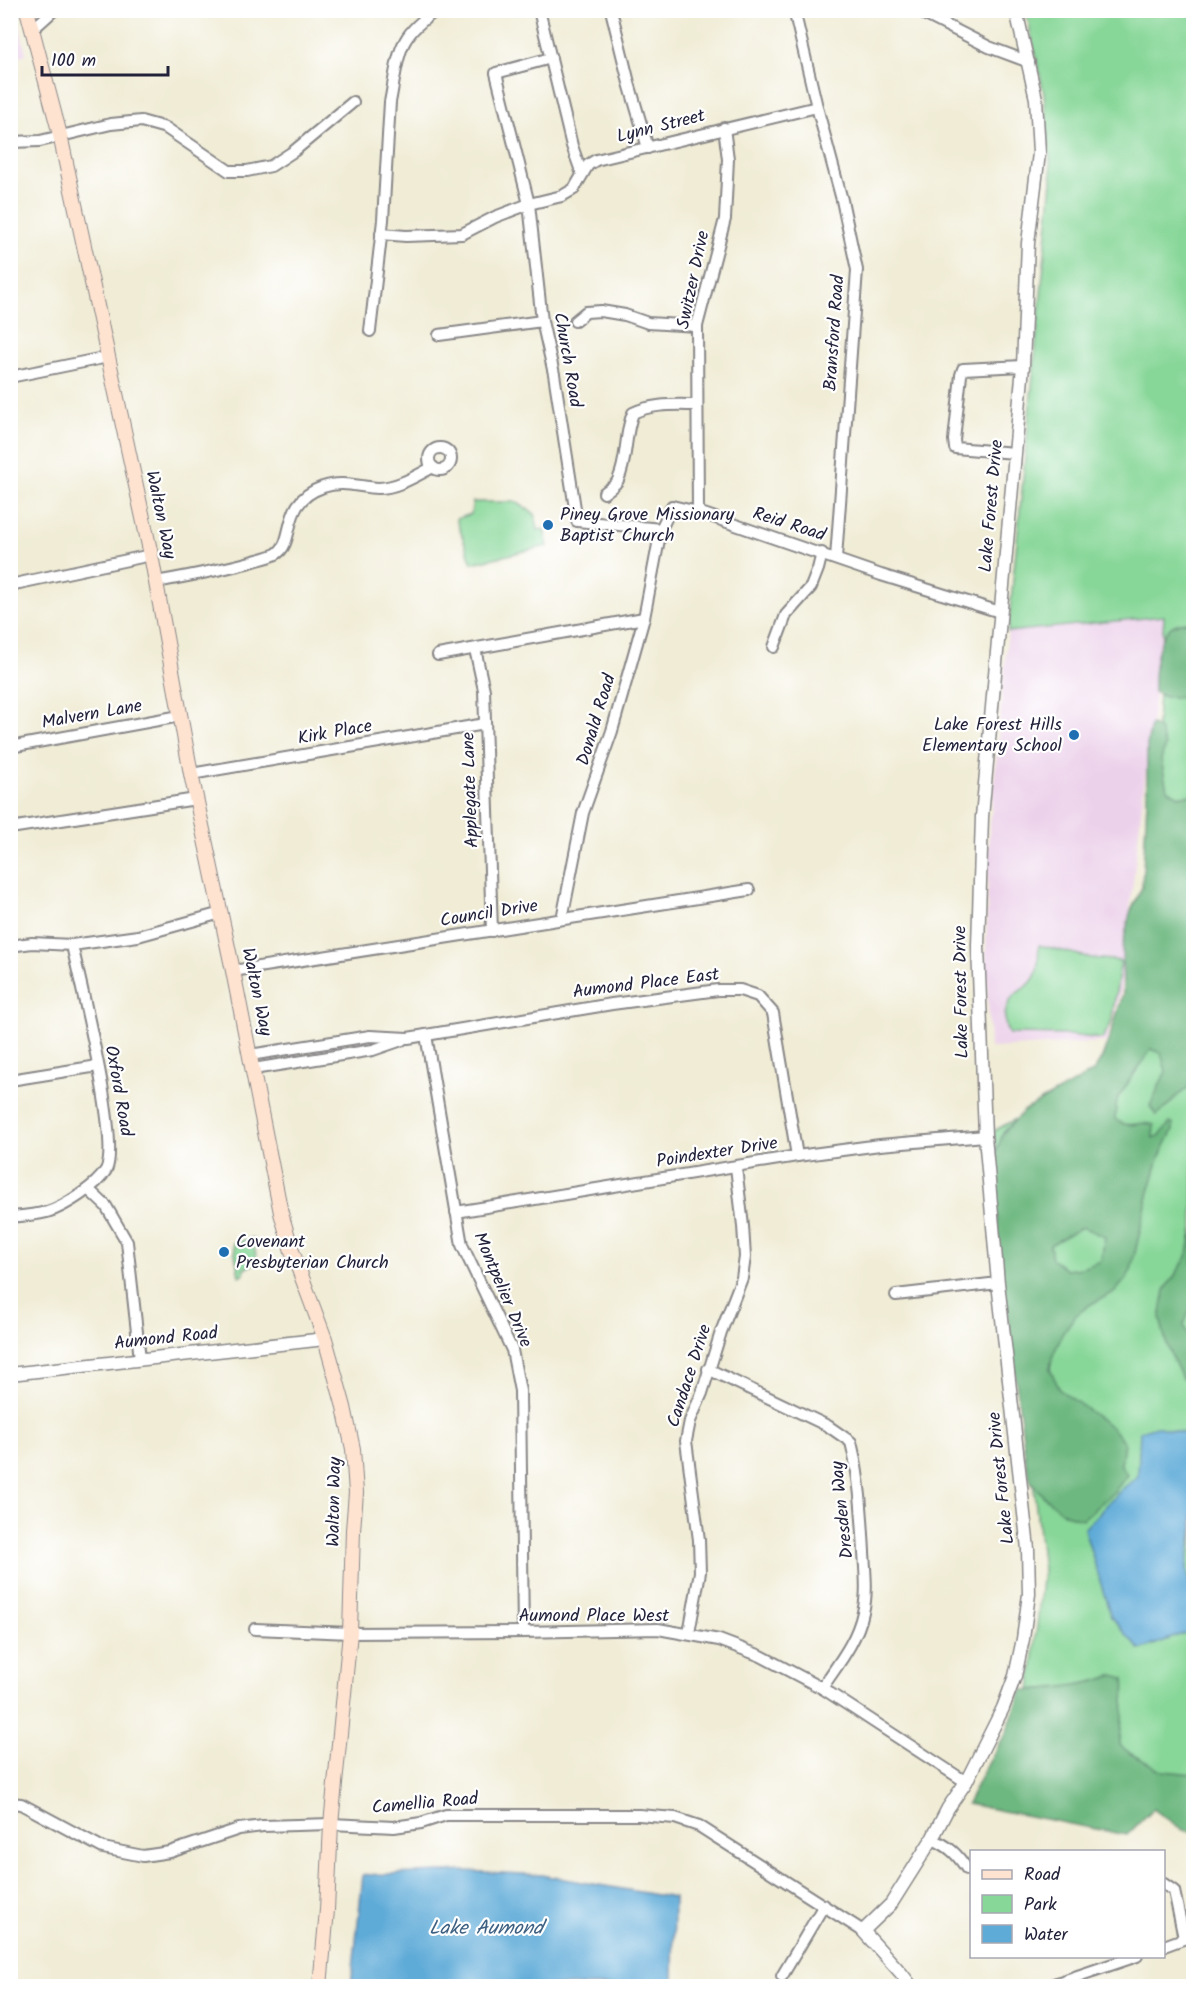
<svg xmlns="http://www.w3.org/2000/svg" width="1204" height="1997" font-family="Kalam,sans-serif">
  <style>
    .built { fill: #ecd1ea }
    .green { fill: #87d798; stroke: #547c6a; stroke-width: 1.5 }
    .forest { fill: #6db880; stroke: #486d5e; stroke-width: 1.5; fill-rule: evenodd }
    .water { fill: #5fabd8; stroke: #40668a; stroke-width: 1.5 }
    .lines { fill: none; stroke-linecap: round; stroke-linejoin: round }
    .minor-casing { stroke: #898788; stroke-width: 14 }
    .tertiary-casing { stroke: #898788; stroke-width: 15 }
    .secondary-casing { stroke: #898788; stroke-width: 16 }
    .minor { stroke: #fff; stroke-width: 10 }
    .tertiary { stroke: #fff; stroke-width: 12 }
    .secondary { stroke: #fee3d1; stroke-width: 14 }
    .poi-dot { fill: #1f6fb2; stroke: #fff; stroke-width: 2 }
    .labels { text-anchor: middle; dominant-baseline: central; stroke-width: 4.5; stroke-linejoin: round; paint-order: stroke }
    .street-label { font-size: 18px; fill: #22223b; stroke: #fff }
    .poi-label { font-size: 18px; fill: #22223b; stroke: #fff; text-anchor: start }
    .water-label { font-size: 20px; font-style: italic; fill: #3d6082; stroke: #fff }
  </style>
  <rect width="100%" height="100%" fill="#fff"/>
  <filter id="ink" filterUnits="userSpaceOnUse"><feTurbulence type="fractalNoise" baseFrequency=".0167" numOctaves="2"/><feDisplacementMap in="SourceGraphic" scale="12" xChannelSelector="R" yChannelSelector="G"/><feConvolveMatrix kernelMatrix="1 2 1 2 8 2 1 2 1" color-interpolation-filters="sRGB"/></filter>
  <filter id="wash" filterUnits="userSpaceOnUse"><feTurbulence type="fractalNoise" baseFrequency=".008" numOctaves="4" result="noise"/><feDisplacementMap in="SourceGraphic" scale="24" xChannelSelector="R" yChannelSelector="G"/><feGaussianBlur stdDeviation="1.35" result="paint"/><feColorMatrix in="noise" values="0 0 0 0 0 0 0 0 0 0 0 0 0 0 0 0 0 1.4 0 .05"/><feComposite in="paint" operator="in"/></filter>
  <g filter="url(#wash)">
    <rect width="100%" height="100%" fill="#f0ecd5"/>
    <g class="built">
      <path d="M10,11H16L26,54L11,59Z"/>
      <path d="M1164,615L1120,994L1106,1042L990,1048L986,957L989,839L1008,632Z"/>
    </g>
    <g class="green">
      <path d="M1026,11H1193V1810L1024,1746L1043,1570L994,1131L1136,1053L1164,616L1008,632L1052,181L1044,94Z"/>
      <path d="M473,502H516L535,514L538,530L544,529L548,546L472,563L456,519L471,514Z"/>
      <path d="M1039,945L1091,958L1121,961L1111,1024L1102,1039L1069,1035L1009,1034C1002,1022 1004,1004 1016,994C1024,987 1032,985 1036,974C1039,966 1038,954 1039,945Z"/>
      <path d="M253,1238L257,1262L244,1269V1274L239,1276L233,1243Z"/>
    </g>
    <g class="forest">
      <path d="M1193,622V698L1165,697L1154,692C1153,675 1156,640 1170,628C1177,622 1185,622 1193,622Z"/>
      <path d="M1151,724L1160,730L1165,746L1161,760L1167,789L1179,796L1193,795V1081C1189,1090 1182,1091 1175,1098C1168,1105 1165,1110 1156,1115L1150,1106L1166,1071L1161,1053L1151,1049L1117,1099L1115,1119C1130,1131 1140,1119 1154,1125L1153,1138L1159,1136L1170,1123L1173,1124V1130L1159,1158L1149,1192L1131,1270L1126,1279L1115,1292L1091,1304L1075,1316L1062,1334L1052,1358L1050,1369L1060,1390L1110,1426L1124,1442L1121,1465L1127,1475L1115,1491L1083,1519L1065,1514L1045,1498L1031,1482L1026,1462L999,1246L994,1159L1003,1133L1025,1110L1093,1072L1102,1058L1112,1030L1123,994L1122,948L1130,913L1142,887L1147,801V745ZM1082,1227L1105,1237L1101,1261L1082,1268L1066,1270L1052,1259L1050,1245Z"/>
      <path d="M1193,1229V1301L1184,1325L1193,1351L1189,1376L1182,1378L1167,1346L1160,1318L1165,1290L1187,1257Z"/>
      <path d="M1114,1675L1124,1678C1127,1700 1120,1722 1120,1745L1131,1754L1163,1771L1193,1774V1832L1183,1830L1153,1809L1127,1835L967,1804L982,1774L1006,1733L1022,1690C1053,1689 1086,1686 1114,1675Z"/>
    </g>
    <g class="water">
      <path d="M1156,1426L1193,1436V1527L1187,1566L1191,1601L1193,1604V1630L1140,1650L1111,1617L1084,1529L1121,1490L1138,1476L1140,1431Z"/>
      <path d="M467,1871L542,1875L674,1898L673,1986H351L363,1875Z"/>
    </g>
  </g>
  <g filter="url(#ink)">
    <g class="lines">
      <g class="minor-casing">
        <g id="minor">
          <path d="M539,10L572,146L582,174"/>
          <path d="M611,10L629,83L648,148"/>
          <path d="M794,10L817,107L842,200L857,270L836,558"/>
          <path d="M916,10L989,47L1029,62"/>
          <path d="M33,29L54,10"/>
          <path d="M551,58L496,73L529,204L542,321L554,374L577,521L661,529L672,506L698,512L881,575L1000,612"/>
          <path d="M10,142L40,141L111,124L141,121L166,128L229,171H247L271,166L294,151L353,102"/>
          <path d="M381,234L406,236L462,234L495,217L529,204L562,196L574,189L588,165L596,160L817,107"/>
          <path d="M575,321L586,312L601,311L625,315L648,323L697,326"/>
          <path d="M370,331L383,220L390,102C394,84 396,56 405,41C412,28 425,18 437,10"/>
          <path d="M439,335L542,321"/>
          <path d="M10,377L108,357"/>
          <circle cx="440" cy="459" r="11"/>
          <path d="M1015,453L955,448L954,440L961,375L963,369L1023,366"/>
          <path d="M604,493C609,489 616,485 618,480C628,459 624,435 633,413C653,403 675,405 697,405"/>
          <path d="M698,512L697,326L725,219L728,159L724,128"/>
          <path d="M156,582C189,576 222,570 254,561C261,559 270,557 276,554C297,542 279,502 323,487C342,480 359,487 378,488C397,488 416,476 433,467"/>
          <path d="M10,585L151,555"/>
          <path d="M774,647L786,615L811,587L818,569L822,553"/>
          <path d="M475,649L484,690L492,931"/>
          <path d="M438,655L644,618"/>
          <path d="M10,747L180,716"/>
          <path d="M191,774L485,724"/>
          <path d="M10,828L196,799"/>
          <path d="M562,919L583,813L612,731L644,618L661,529"/>
          <path d="M10,946L32,943L72,945L138,936L221,913"/>
          <path d="M233,971L749,890"/>
          <path d="M426,1035L462,1245L512,1350L520,1391L523,1632"/>
          <path d="M250,1055L370,1036L408,1038L612,1004L718,990H740L758,996L773,1013L797,1156"/>
          <path d="M253,1069L373,1050L402,1040"/>
          <path d="M10,1080L98,1066"/>
          <path d="M88,1189L106,1206L127,1242L140,1359"/>
          <path d="M456,1212L797,1156L880,1145L985,1136"/>
          <path d="M10,1217C22,1216 35,1215 47,1212C64,1207 97,1186 106,1170C121,1143 80,983 72,945"/>
          <path d="M896,1295L998,1283"/>
          <path d="M708,1369L828,1426L851,1442C860,1478 862,1515 864,1552C865,1571 868,1593 863,1612C857,1641 838,1664 822,1688"/>
          <path d="M255,1629L350,1633L523,1632L658,1629L719,1640L761,1656L822,1688L966,1782"/>
          <path d="M689,1633L700,1572L699,1540L686,1441L690,1421L702,1393L721,1332L742,1278L745,1257L743,1226L736,1167"/>
          <path d="M10,1803L21,1804L103,1848L143,1856L170,1852L239,1829L263,1826L331,1824L394,1827L421,1823L446,1815H639L675,1818L699,1826L863,1931"/>
          <path d="M932,1839C949,1846 957,1854 967,1869"/>
          <path d="M1164,1884L1174,1891L1184,1938"/>
          <path d="M1164,1946L1194,1935"/>
          <path d="M782,1976L824,1905"/>
          <path d="M1048,1986L1137,1956"/>
        </g>
      </g>
      <g class="tertiary-casing">
        <g id="tertiary">
          <path d="M10,1374L325,1339"/>
          <path d="M911,1986L901,1973L863,1931L891,1904L932,1839L948,1808L966,1782L1003,1708L1015,1676L1023,1639L1029,1594L1028,1549L998,1283L985,1136L978,946L982,817L1023,366L1028,243L1039,153L1036,99L1016,10"/>
        </g>
      </g>
      <g class="secondary-casing">
        <path id="secondary" d="M27,10L60,135L151,555L191,774L233,971L281,1213L292,1251L325,1339L344,1407L353,1449L356,1493L353,1530L350,1633L331,1824L327,1910L320,1986"/>
      </g>
      <use href="#minor" class="minor"/>
      <use href="#tertiary" class="tertiary"/>
      <use href="#secondary" class="secondary"/>
    </g>
  </g>
  <g class="poi-dot">
    <circle cx="548" cy="525" r="6"/>
    <circle cx="1074" cy="735" r="6"/>
    <circle cx="224" cy="1252" r="6"/>
  </g>
  <g class="labels">
    <g class="street-label">
      <text transform="translate(661 127) rotate(-14)">Lynn Street</text>
      <text transform="translate(694 280) rotate(-78)">Switzer Drive</text>
      <text transform="translate(835 333) rotate(-86)">Bransford Road</text>
      <text transform="translate(567 360) rotate(80)">Church Road</text>
      <text transform="translate(992 506) rotate(-85)">Lake Forest Drive</text>
      <text transform="translate(160 515) rotate(78)">Walton Way</text>
      <text transform="translate(789 525) rotate(18)">Reid Road</text>
      <text transform="translate(92 715) rotate(-10)">Malvern Lane</text>
      <text transform="translate(597 720) rotate(-73)">Donald Road</text>
      <text transform="translate(335 733) rotate(-10)">Kirk Place</text>
      <text transform="translate(471 790) rotate(-92)">Applegate Lane</text>
      <text transform="translate(489 914) rotate(-9)">Council Drive</text>
      <text transform="translate(646 984) rotate(-7)">Aumond Place East</text>
      <text transform="translate(256 992) rotate(78)">Walton Way</text>
      <text transform="translate(962 992) rotate(-91)">Lake Forest Drive</text>
      <text transform="translate(118 1091) rotate(80)">Oxford Road</text>
      <text transform="translate(717 1153) rotate(-9)">Poindexter Drive</text>
      <text transform="translate(502 1290) rotate(67)">Montpelier Drive</text>
      <text transform="translate(166 1339) rotate(-6)">Aumond Road</text>
      <text transform="translate(690 1376) rotate(-72)">Candace Drive</text>
      <text transform="translate(1002 1478) rotate(-96)">Lake Forest Drive</text>
      <text transform="translate(335 1502) rotate(-89)">Walton Way</text>
      <text transform="translate(843 1510) rotate(-96)">Dresden Way</text>
      <text x="594" y="1616">Aumond Place West</text>
      <text transform="translate(425 1804) rotate(-5)">Camellia Road</text>
    </g>
    <g class="poi-label">
      <text x="560" y="515">Piney Grove Missionary<tspan x="560" dy="21">Baptist Church</tspan></text>
      <text x="1062" y="725" text-anchor="end">Lake Forest Hills<tspan x="1062" dy="21">Elementary School</tspan></text>
      <text x="236" y="1242">Covenant<tspan x="236" dy="21">Presbyterian Church</tspan></text>
    </g>
    <g class="water-label">
      <text x="486" y="1929">Lake Aumond</text>
    </g>
  </g>
  <rect width="1204" height="1997" fill="none" stroke="#fff" stroke-width="36"/>
  <rect x="970" y="1850" width="195" height="108" fill="#ffffff" stroke="#a7a7b1" stroke-width="1.5"/>
  <rect x="982" y="1870" width="30" height="9" fill="#fee3d1" stroke="#a7a7b1" stroke-width="1.5"/>
  <text x="1024" y="1880" font-size="18" fill="#22223b">Road</text>
  <rect x="982" y="1895" width="30" height="18" fill="#87d798" stroke="#a7a7b1" stroke-width="1.5"/>
  <text x="1024" y="1910" font-size="18" fill="#22223b">Park</text>
  <rect x="982" y="1925" width="30" height="18" fill="#5fabd8" stroke="#a7a7b1" stroke-width="1.5"/>
  <text x="1024" y="1940" font-size="18" fill="#22223b">Water</text>
  <path d="M42 66v9h126v-9" fill="none" stroke="#22223b" stroke-width="3"/>
  <text x="51" y="66" font-size="18" fill="#22223b" stroke="#ffffff" stroke-width="4.5" paint-order="stroke">100 m</text>
</svg>
